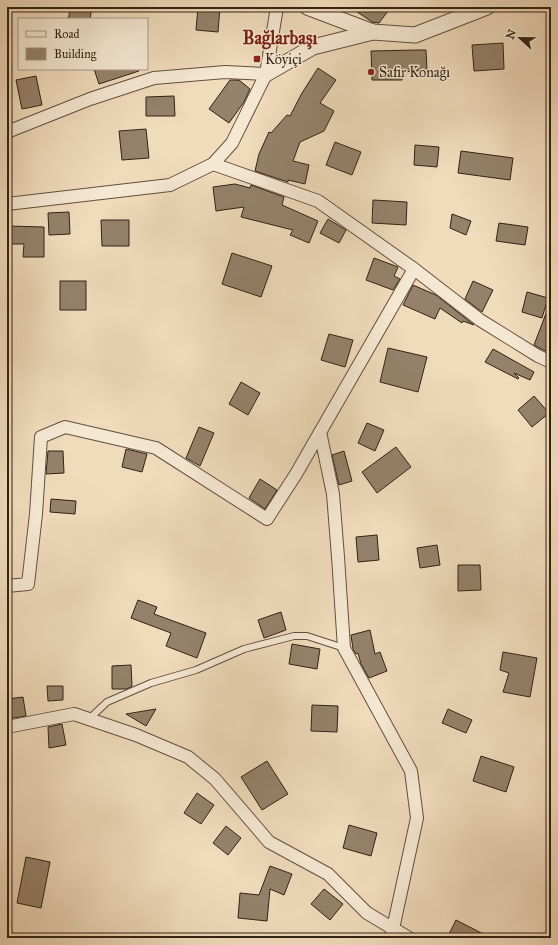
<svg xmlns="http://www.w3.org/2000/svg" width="558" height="945" font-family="'IM FELL Great Primer',serif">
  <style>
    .building { fill: #95826b; stroke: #332214 }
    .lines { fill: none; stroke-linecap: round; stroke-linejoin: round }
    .service-casing { stroke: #62503e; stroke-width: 8 }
    .minor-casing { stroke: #62503e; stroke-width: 14 }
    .tertiary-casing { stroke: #62503e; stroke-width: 17 }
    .service { stroke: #f5e8d3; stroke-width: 6 }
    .minor { stroke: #f5e8d3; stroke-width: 12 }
    .tertiary { stroke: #f5e8d3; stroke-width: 15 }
    .poi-dot { fill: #8f2418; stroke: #f5e8d3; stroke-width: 1.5 }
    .labels { text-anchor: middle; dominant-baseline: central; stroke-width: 3; stroke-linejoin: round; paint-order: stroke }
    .poi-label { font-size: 14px; fill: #332214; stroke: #f5e8d3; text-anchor: start }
    .district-label { font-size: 18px; font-weight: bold; fill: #7a1f14; stroke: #f5e8d3 }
  </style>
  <rect width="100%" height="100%" fill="#f0dbbb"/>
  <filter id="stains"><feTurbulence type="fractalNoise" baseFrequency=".005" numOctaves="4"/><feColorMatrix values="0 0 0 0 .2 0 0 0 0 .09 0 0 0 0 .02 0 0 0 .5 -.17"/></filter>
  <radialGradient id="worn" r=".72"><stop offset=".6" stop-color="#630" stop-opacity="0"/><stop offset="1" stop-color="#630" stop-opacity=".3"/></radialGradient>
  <g class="building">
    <path d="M71,7H92L90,19H68Z"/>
    <path d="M198,7H220L218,32L196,30Z"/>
    <path d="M350,7H391L379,23L372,22Z"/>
    <path d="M503,43L504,69L474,71L472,45Z"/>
    <path d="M417,50H426L427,70L402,72V80H372L371,51Z"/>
    <path d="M318,68L336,80L320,103L334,111L324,131L300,142L293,161L309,165L305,184L288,180V182L255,171L259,154L269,132L271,133L287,115L290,116L302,93Z"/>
    <path d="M94,69H138L139,71L99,84Z"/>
    <path d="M36,76L42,105L22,109L16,80Z"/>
    <path d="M230,80H239L250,89L244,102L229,123L209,109Z"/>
    <path d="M174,96L175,116H146V97Z"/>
    <path d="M146,129L149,158L122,160L119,131Z"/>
    <path d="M335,142L361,152L352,175L326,165Z"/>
    <path d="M415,145L439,147L437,167L414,165Z"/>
    <path d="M461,151L513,158L510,180L458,173Z"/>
    <path d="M235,184L250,188L251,185L284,197L282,205L318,221L309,243L290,235L293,230L241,217L244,207L216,211L213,187Z"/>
    <path d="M373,200L407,202L406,225L372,223Z"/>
    <path d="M69,212L70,234L49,235L48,213Z"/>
    <path d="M452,214L471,221L466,235L450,228Z"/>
    <path d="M328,219L346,230L339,243L320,233Z"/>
    <path d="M101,220H129V246H102Z"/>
    <path d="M499,223L528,227L525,245L496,241Z"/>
    <path d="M7,226L44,227V257H23L24,244H7Z"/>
    <path d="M232,253L272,266L261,297L222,284Z"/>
    <path d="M374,258L398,267L394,276L400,279L393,290L366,280Z"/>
    <rect x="60" y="281" width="26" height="29"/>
    <path d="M473,281L493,290L482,312L465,299Z"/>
    <path d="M413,285L436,295L474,325L463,321L462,323L440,308L435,319L403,305Z"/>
    <path d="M527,292L548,298L542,318L522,312Z"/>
    <path d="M550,303L551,304V354L534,345Z"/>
    <path d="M329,334L353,340L345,367L321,360Z"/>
    <path d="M388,348L427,357L418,392L380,382Z"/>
    <path d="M493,349L534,372L530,380L514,373L519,378L518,379L485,362Z"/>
    <path d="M241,382L260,393L248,415L229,404Z"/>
    <path d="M534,396L549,413L532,427L518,410Z"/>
    <path d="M367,423L384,430L375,451L358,443Z"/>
    <path d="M199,427L214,433L200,466L186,458Z"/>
    <path d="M396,447L411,467L377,493L362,472Z"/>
    <path d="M126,449L147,454L142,472L122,467Z"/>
    <path d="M48,451H63L64,473L46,474Z"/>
    <path d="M344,451L352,481L339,485L332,455Z"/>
    <path d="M260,479L277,490L265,509L249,498Z"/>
    <path d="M51,499L76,501L75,514L50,512Z"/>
    <path d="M377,535L379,560L358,562L356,537Z"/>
    <path d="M437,545L440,565L420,568L417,548Z"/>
    <path d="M458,565H480L481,590L458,591Z"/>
    <path d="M138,600L157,607L154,614L206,633L197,658L166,646L171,633L131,618Z"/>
    <path d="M281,612L286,630L264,638L258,620Z"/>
    <path d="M370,630L375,654L380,652L387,671L369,678L361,664L358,653L356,654L353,649L351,635Z"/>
    <path d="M292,644L320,649L317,669L289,664Z"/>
    <path d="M503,652L537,658L530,697L503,692L509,673L500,670Z"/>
    <path d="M131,665L132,686L127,689H112V666Z"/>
    <path d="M47,686H63V700L48,701Z"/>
    <path d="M23,697L26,716L7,719V699Z"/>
    <path d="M312,705L338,706L337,732L311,731Z"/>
    <path d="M156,709L146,726L126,714Z"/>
    <path d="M448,709L472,720L466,733L442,723Z"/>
    <path d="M62,724L66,745L49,748L48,727Z"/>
    <path d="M481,756L514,767L506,792L473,781Z"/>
    <path d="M267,761L288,794L262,810L241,777Z"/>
    <path d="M197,793L214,805L201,824L184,813Z"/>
    <path d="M349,825L377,833L371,856L343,848Z"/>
    <path d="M226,826L241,838L228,855L213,843Z"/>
    <path d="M26,857L50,862L41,908L17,903Z"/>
    <path d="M270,866L292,874L284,895L270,889L267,921L238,918L240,893L259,895Z"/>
    <path d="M324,889L343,904L330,920L311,904Z"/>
    <path d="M456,920L491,938H447Z"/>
  </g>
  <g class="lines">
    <g class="service-casing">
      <path id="service" d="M89,719L107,702L151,683L196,670L244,649L294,636H307L344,648"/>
    </g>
    <g class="minor-casing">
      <g id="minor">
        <path d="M7,132L90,99L154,78L225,72L266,74"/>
        <path d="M213,164L318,201L414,269L480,320L538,356L551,362"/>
        <path d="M7,204L170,185L213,164L232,143L266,74L277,7"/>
        <path d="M320,432L333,494L338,557L344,648L411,771L417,818L391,938"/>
        <path d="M7,586L28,584L36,514L41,437L65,427L156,448L267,519L296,474L414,269"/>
        <path d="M7,727L74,714L136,735L188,757L215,779L269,842L328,874L367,913L409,938"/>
        <path d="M7,937L9,938"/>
      </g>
    </g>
    <g class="tertiary-casing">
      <g id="tertiary">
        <path d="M307,7L373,32L415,35L487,7"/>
        <path d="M266,74L313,47L373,32"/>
      </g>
    </g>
    <use href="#service" class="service"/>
    <use href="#minor" class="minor"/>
    <use href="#tertiary" class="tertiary"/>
  </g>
  <g class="poi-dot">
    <rect x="253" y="55" width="8" height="8" rx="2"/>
    <circle cx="371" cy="72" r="4"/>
  </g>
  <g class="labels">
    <g class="poi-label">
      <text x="265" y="59">Köyiçi</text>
      <text x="379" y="72">Safir Konağı</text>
    </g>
    <g class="district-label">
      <text x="280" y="38">Bağlarbaşı</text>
    </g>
  </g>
  <rect width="558" height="945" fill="none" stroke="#f0dbbb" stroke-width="24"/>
  <rect x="8" y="8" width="542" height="929" fill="none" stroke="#332214" stroke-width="2"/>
  <rect x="12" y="12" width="534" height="921" fill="none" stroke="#332214"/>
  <rect x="18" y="18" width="130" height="52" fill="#f5e8d3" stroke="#a79987"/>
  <rect x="26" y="31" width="20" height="6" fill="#f5e8d3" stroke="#a79987"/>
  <text x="54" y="38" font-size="12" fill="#332214">Road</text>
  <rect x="26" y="48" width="20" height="12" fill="#95826b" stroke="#a79987"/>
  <text x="54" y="58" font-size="12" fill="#332214">Building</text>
  <g transform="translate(520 38) rotate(292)" stroke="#f5e8d3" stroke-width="3" paint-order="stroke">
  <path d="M0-3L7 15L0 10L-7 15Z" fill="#332214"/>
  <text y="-6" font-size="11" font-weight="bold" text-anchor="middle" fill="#332214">N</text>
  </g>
  <rect width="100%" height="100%" filter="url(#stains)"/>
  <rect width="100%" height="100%" fill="url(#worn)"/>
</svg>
